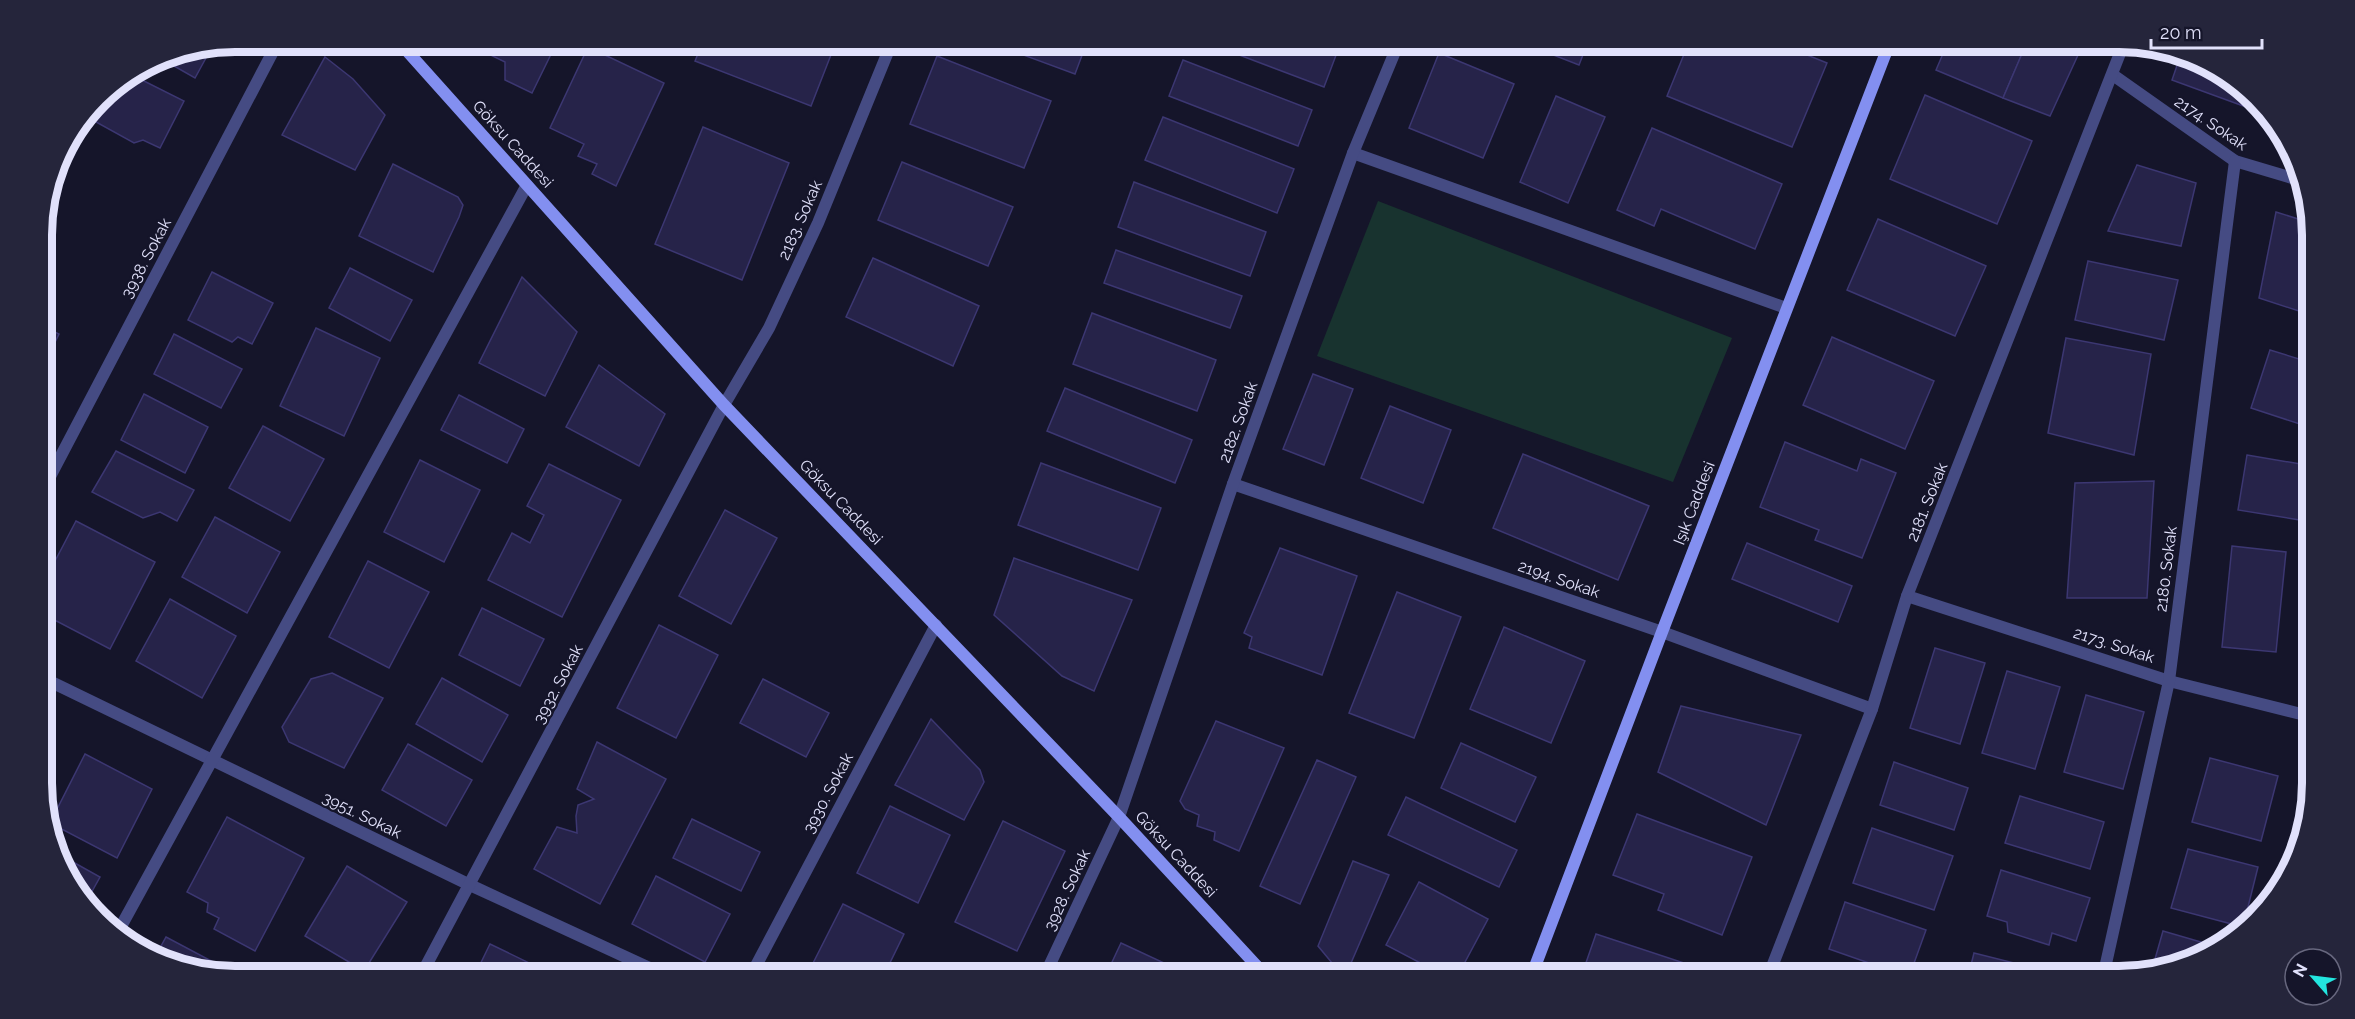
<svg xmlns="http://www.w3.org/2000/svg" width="2355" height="1019" font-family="Raleway,sans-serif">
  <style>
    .green { fill: #18332f }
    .building { fill: #262349; stroke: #3c3772; stroke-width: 1.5 }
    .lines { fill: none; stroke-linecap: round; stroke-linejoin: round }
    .street { stroke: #454b83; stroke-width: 12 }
    .secondary { stroke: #838ff0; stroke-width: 12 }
    .labels { text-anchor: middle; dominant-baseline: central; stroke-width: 4.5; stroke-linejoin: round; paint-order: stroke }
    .street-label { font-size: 16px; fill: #e1e1fb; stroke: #15152a }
    .rim { fill: none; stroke: #e1e1fb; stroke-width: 8 }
  </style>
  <rect width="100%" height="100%" fill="#15152a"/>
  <path class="green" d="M1378,201L1732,338L1673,482L1317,356Z"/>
  <g class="building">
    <path d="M476,42H557L532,93L505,80V62L474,47Z"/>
    <path d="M703,42H836L811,106L695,61Z"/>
    <path d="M988,42H1087L1075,74Z"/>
    <path d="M1205,42H1341L1324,87Z"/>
    <path d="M1520,42H1588L1579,65Z"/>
    <path d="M1689,42H1775L1827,63L1792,147L1667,96Z"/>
    <path d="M1948,42H2027L2003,98L1936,70Z"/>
    <path d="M2027,42H2084L2050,116L2003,98Z"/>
    <path d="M212,47L195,78L160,58L162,57Z"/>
    <path d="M588,47L664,83L616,186L592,174L597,164L578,156L584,144L550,128Z"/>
    <path d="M1439,53L1514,84L1483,158L1409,128Z"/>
    <path d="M2181,54L2193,57L2249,99L2246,107L2172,80Z"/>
    <path d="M937,56L1051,101L1024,168L910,124Z"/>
    <path d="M325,57L353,79L385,115L355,170L282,135Z"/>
    <path d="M1183,60L1312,110L1298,146L1169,96Z"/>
    <path d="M132,75L184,101L160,148L143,140L134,143L87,117L108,90Z"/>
    <path d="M1925,95L2032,141L1997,224L1890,179Z"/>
    <path d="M1556,96L1605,117L1568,203L1520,182Z"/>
    <path d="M1163,117L1294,169L1277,213L1145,160Z"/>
    <path d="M703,127L789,163L742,280L655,244Z"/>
    <path d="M1652,128L1782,184L1755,249L1661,209L1654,226L1617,210Z"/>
    <path d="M902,162L1013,207L988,266L878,220Z"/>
    <path d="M393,164L458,197L463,205L459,217L433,272L359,236Z"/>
    <path d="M2137,165L2196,183L2181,246L2108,231Z"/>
    <path d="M1134,182L1266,232L1250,276L1118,227Z"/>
    <path d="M2276,212L2311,223V315L2259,298Z"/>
    <path d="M1878,219L1986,266L1955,336L1847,290Z"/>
    <path d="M1116,250L1242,296L1230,328L1104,283Z"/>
    <path d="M873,258L979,306L953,366L846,317Z"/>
    <path d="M2088,261L2178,280L2164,340L2075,320Z"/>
    <path d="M350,268L412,300L390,341L329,308Z"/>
    <path d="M212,272L273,303L252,344L238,337L232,342L188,320Z"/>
    <path d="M522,277L577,332L545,396L479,363Z"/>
    <path d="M1092,313L1216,360L1197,411L1073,364Z"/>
    <path d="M43,326L59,334L43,367Z"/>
    <path d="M316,328L380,358L344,436L280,406Z"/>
    <path d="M174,334L242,369L221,408L154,374Z"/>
    <path d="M1832,337L1934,381L1905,449L1803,405Z"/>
    <path d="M2066,338L2151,354L2134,455L2048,433Z"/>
    <path d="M2270,350L2312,363V428L2251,408Z"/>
    <path d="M599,365L665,414L639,466L566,427Z"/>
    <path d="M1313,374L1353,389L1324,465L1283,449Z"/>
    <path d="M1065,388L1192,440L1175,483L1047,431Z"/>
    <path d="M144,394L208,427L185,473L121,440Z"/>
    <path d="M459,395L524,429L507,463L441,430Z"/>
    <path d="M1390,406L1451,430L1423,503L1361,478Z"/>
    <path d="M263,426L324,459L290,521L229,488Z"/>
    <path d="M1785,442L1857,471L1861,459L1896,473L1862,558L1815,540L1819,530L1760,507Z"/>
    <path d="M116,451L194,490L177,521L160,512L143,518L92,492Z"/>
    <path d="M1523,454L1649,506L1618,580L1493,528Z"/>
    <path d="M2247,455L2312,466V522L2238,510Z"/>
    <path d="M420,460L480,490L444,562L384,532Z"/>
    <path d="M1041,463L1161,508L1138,570L1018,525Z"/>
    <path d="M549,464L621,500L562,617L488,580L512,533L530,543L544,515L527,506Z"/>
    <path d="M2154,481L2147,598H2067L2075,483Z"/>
    <path d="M725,510L777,538L731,624L679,596Z"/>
    <path d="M215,517L280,552L247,613L182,577Z"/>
    <path d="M76,521L155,562L110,649L43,614V584Z"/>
    <path d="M1747,543L1852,586L1838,622L1732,579Z"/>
    <path d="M2232,546L2286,552L2276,652L2222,647Z"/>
    <path d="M1280,548L1357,576L1322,675L1249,648L1252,637L1244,633Z"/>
    <path d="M1014,558L1132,600L1094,691L1062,676L994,615Z"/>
    <path d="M368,561L429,592L389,668L329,637Z"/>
    <path d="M2309,570H2312L2313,649L2300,648Z"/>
    <path d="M1397,592L1461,617L1414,738L1349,713Z"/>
    <path d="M170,599L236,636L202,698L136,661Z"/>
    <path d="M482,608L544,639L520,686L459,655Z"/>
    <path d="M659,625L718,655L676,738L617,708Z"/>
    <path d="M1504,627L1585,661L1551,743L1470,709Z"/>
    <path d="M1935,648L1985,663L1960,744L1910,728Z"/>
    <path d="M2007,671L2060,687L2035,769L1982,753Z"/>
    <path d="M332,673L383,698L344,768L289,742L282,727L311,679Z"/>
    <path d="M442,678L508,715L482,762L416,724Z"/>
    <path d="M763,679L829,713L806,757L740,723Z"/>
    <path d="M2086,695L2144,712L2123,789L2064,772Z"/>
    <path d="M1681,706L1801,735L1766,825L1658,772Z"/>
    <path d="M931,719L980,770L984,782L964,820L895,785Z"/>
    <path d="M1216,721L1284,748L1239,851L1214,840L1215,832L1197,826L1199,815L1185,809L1180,801Z"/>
    <path d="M44,737L51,741L44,754Z"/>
    <path d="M597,742L666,779L600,904L534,869L557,827L577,833L576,816L578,805L594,799L577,789Z"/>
    <path d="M1461,743L1536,777L1515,822L1441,788Z"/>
    <path d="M408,744L472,780L446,826L382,790Z"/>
    <path d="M85,754L152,789L117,858L50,823Z"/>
    <path d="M2210,758L2278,776L2261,841L2192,822Z"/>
    <path d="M1317,760L1356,777L1300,904L1260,886Z"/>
    <path d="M1894,762L1968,788L1954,830L1880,805Z"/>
    <path d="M2020,796L2104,822L2090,869L2005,843Z"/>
    <path d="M1406,797L1517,850L1499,887L1388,835Z"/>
    <path d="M890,806L950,835L918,903L857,873Z"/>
    <path d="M1637,814L1752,857L1722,935L1658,910L1664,894L1613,875Z"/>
    <path d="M227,817L304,858L255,951L214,929L219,918L207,912L208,903L187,892Z"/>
    <path d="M692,819L760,852L741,891L673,858Z"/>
    <path d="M1003,821L1065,851L1017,951L955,922Z"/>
    <path d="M1872,828L1953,856L1934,910L1853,883Z"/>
    <path d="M2188,849L2258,867L2243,927L2171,908Z"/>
    <path d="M64,857L100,877L85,904L82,902Z"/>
    <path d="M1353,861L1389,875L1348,970L1332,963L1318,946Z"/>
    <path d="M347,866L407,902L364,971L305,936Z"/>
    <path d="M2001,870L2090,898L2076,941L2052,933L2049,945L2008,932L2007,922L1987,916Z"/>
    <path d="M656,876L730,914L705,962L632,924Z"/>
    <path d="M1419,882L1488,919L1457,977H1447L1386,945Z"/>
    <path d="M1845,902L1926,930L1909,977L1829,949Z"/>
    <path d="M843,904L904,934L883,977H806Z"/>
    <path d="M2163,931L2218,947L2182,967L2151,973Z"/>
    <path d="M1596,934L1696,967L1693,977H1581Z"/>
    <path d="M166,937L236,974L235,977L162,962L155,957Z"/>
    <path d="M1121,943L1190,975L1189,977H1105Z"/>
    <path d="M490,944L556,976L555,977H474Z"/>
    <path d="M1974,953L2058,974V977H1968Z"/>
    <path d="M928,964L956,977H922Z"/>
  </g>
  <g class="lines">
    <g class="street">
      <path d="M2113,75L2235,161L2299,180"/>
      <path d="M1353,153L1786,308"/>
      <path d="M1233,484L1662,632L1872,709"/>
      <path d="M43,490L278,42"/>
      <path d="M1907,596L2169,681L2313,717"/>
      <path d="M43,678L470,885L669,977"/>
      <path d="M119,930L527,185"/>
      <path d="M420,977L724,405L769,328L818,223L892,42"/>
      <path d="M750,977L936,625"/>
      <path d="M1044,977L1119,817L1233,484L1353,153L1399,42"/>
      <path d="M1768,977L1872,709L1907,596L2124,43"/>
      <path d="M2103,977L2169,681L2235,161"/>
    </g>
    <g class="secondary">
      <path d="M399,42L724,405L1119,817L1267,977"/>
      <path d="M1531,977L1662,632L1890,42"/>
    </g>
  </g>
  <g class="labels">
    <g class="street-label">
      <text transform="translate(2211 123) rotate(34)">2174. Sokak</text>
      <text transform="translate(513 144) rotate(48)">Göksu Caddesi</text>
      <text transform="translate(800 220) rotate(-66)">2183. Sokak</text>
      <text transform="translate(146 258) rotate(-62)">3938. Sokak</text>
      <text transform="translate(1238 422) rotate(-70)">2182. Sokak</text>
      <text transform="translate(841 502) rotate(46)">Göksu Caddesi</text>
      <text transform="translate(1927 502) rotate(-68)">2181. Sokak</text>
      <text transform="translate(1694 503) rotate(-69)">Işık Caddesi</text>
      <text transform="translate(2166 569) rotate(-83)">2180. Sokak</text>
      <text transform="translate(1559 579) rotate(19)">2194. Sokak</text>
      <text transform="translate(2114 645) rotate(18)">2173. Sokak</text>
      <text transform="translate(558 684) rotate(-62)">3932. Sokak</text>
      <text transform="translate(828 793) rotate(-62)">3930. Sokak</text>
      <text transform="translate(362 815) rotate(26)">3951. Sokak</text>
      <text transform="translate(1176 854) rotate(47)">Göksu Caddesi</text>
      <text transform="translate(1067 890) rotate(-65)">3928. Sokak</text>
    </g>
  </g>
  <path d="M0 0H2355V1019H0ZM235 52H2119A183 183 0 0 1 2302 235V783A183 183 0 0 1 2119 966H235A183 183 0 0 1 52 783V235A183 183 0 0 1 235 52Z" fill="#25253b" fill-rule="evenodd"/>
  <path class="rim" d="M235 52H2119A183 183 0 0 1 2302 235V783A183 183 0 0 1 2119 966H235A183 183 0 0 1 52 783V235A183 183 0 0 1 235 52Z"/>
  <g transform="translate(2313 977) rotate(298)"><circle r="28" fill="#15152a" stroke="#67677e" stroke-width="1.5"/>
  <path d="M0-4.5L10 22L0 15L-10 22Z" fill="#23e5df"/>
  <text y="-9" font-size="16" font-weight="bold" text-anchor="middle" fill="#e1e1fb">N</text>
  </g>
  <path d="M2151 39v9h111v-9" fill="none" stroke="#e1e1fb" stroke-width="3"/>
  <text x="2160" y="39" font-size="18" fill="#e1e1fb" stroke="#15152a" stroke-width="4.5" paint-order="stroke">20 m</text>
</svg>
